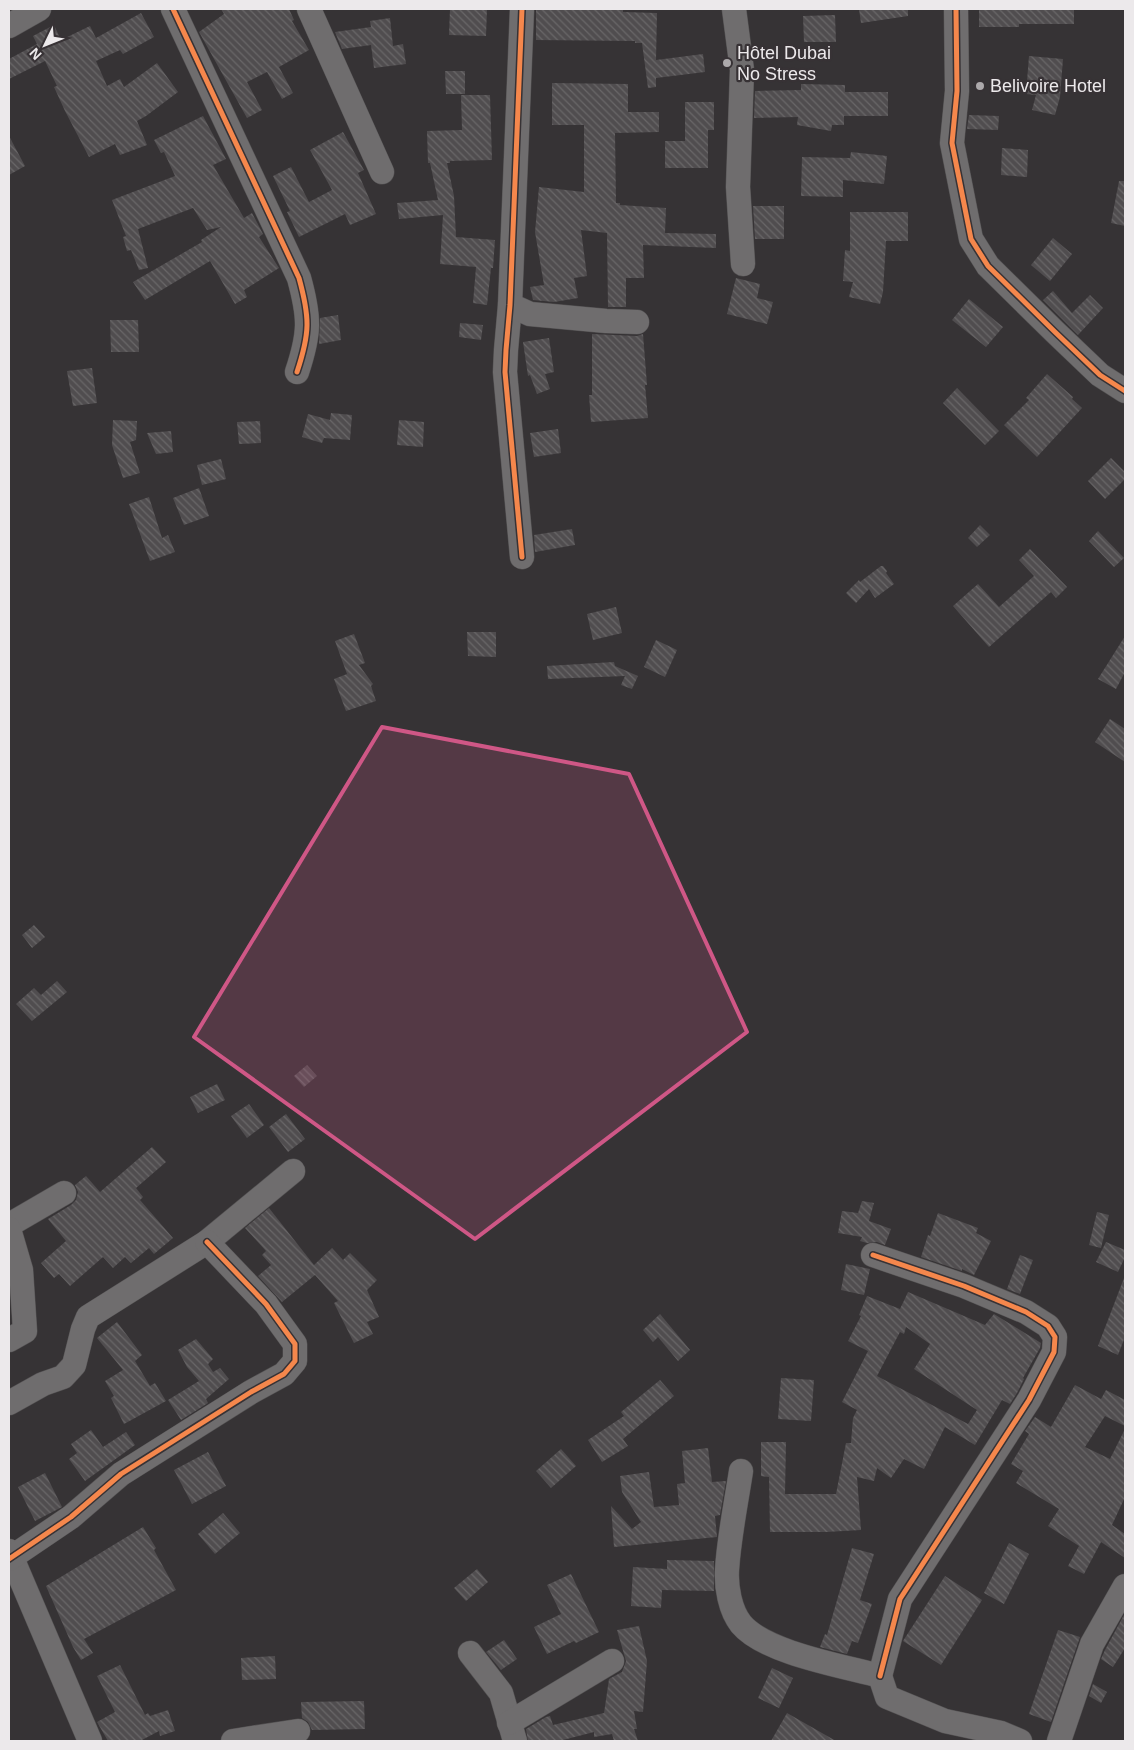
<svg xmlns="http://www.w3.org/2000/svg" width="1134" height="1750" font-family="Arial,sans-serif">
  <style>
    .building { fill: url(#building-back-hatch); fill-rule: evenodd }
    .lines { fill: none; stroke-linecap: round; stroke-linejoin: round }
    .minor-casing { stroke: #535152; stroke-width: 25 }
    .minor { stroke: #6f6d6e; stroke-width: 24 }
    .cycleway-casing { stroke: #373235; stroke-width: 8 }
    .cycleway { stroke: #f5874c; stroke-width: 5 }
    .marked { fill: #cf5786; fill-opacity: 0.2; stroke: #cf5786; stroke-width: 4; stroke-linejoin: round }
    .poi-dot { fill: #aca9ab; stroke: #373235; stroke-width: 2 }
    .labels { text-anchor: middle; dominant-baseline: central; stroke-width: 4.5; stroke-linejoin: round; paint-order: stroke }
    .poi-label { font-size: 18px; fill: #ece9eb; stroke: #373235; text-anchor: start }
  </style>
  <defs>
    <pattern id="building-back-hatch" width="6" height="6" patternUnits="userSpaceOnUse" patternTransform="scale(1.25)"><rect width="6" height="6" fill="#504d4f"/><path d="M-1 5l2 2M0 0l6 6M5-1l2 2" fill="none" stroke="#696768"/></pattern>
  </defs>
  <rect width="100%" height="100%" fill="#363335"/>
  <g class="building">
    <path d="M221,9H289L294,20L292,21L309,50L279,67L293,93L282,99L267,72L247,82L262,110L247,118L199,32L224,14Z"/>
    <path d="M450,9H487L486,36L449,35Z"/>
    <path d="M536,9H623V12L657,13L656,60L703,54L705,72L656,78V87L648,88L642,43H635V41L536,40Z"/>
    <path d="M859,9H908V16L861,23Z"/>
    <path d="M979,9H1074V24H1019V27H979Z"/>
    <path d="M141,13L154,37L123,54L120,50L96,61L107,86L120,79L124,87L157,63L178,92L146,116L137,121L147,145L120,155L115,144L89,157L65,111L54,87L57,86L45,61L9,79V59L37,44L33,36L54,25L61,40L90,26L96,38Z"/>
    <path d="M835,15L836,42H804L803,16Z"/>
    <path d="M390,18L393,46L403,44L406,64L374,68L371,45L342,49L335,32L371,27L370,21Z"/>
    <path d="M1029,56L1063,59L1060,97L1055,115L1032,110L1036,95L1026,94Z"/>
    <path d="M445,71H465V94H446Z"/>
    <path d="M552,83L628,84V112H659V132L615,133L616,203H620V205L666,208L665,233L716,234V248L643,245L644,278H626V307H608L607,233L581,230L587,276L574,278L578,298L554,302L533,300L530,287L544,285L535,232L539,187L584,192V125H552Z"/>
    <path d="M801,84L845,85V92H888V116H844V125H832L831,131L797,125L798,117L754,118L755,91L801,90Z"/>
    <path d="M461,95H490L492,160L450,161V163H447L454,196L456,237L495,240L493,268H491L487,305L473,303L476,267L440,264L443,215L399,219L397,203L438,200L430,163H428L427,131L462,130Z"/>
    <path d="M685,102H714V130H708V168H665V141H685Z"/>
    <path d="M969,115L999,116L998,130L967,129Z"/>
    <path d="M203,116L226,159L213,165L244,218L252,213L263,234L259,237L279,268L244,290L247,297L235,304L210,261L145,300L133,282L202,242L201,240L221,227L207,230L193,208L138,229L148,268L139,270L131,250L127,251L123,237L126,236L112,200L175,176L164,152L161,153L154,140Z"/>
    <path d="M343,132L364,170L358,173L376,214L350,225L345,214L299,237L287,212L290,211L273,176L291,167L309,202L332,190L310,150Z"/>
    <path d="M9,136L25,166L9,175Z"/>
    <path d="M1002,148L1028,150L1027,177L1001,175Z"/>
    <path d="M851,152L887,156L884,184L843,180V197L801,196L802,157L850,158Z"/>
    <path d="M1119,181H1125V226L1111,223Z"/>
    <path d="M753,206H784V239H755Z"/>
    <path d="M850,212H908V241H886L883,292L880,304L849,297L853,282L843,281L845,250L850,251Z"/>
    <path d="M1053,238L1072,254L1050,281L1031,265Z"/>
    <path d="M736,278L760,284L757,298L773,302L767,324L727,314Z"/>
    <path d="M1053,291L1072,313L1090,295L1103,308L1078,335L1043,300Z"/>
    <path d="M969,299L1003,327L986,347L952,320Z"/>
    <path d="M338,315L341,340L319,344L320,318Z"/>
    <path d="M110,320H138L139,352H111Z"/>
    <path d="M460,323L483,325L481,340L459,337Z"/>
    <path d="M592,334L637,336L643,334L647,385H645L648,418L591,422L589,395H592Z"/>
    <path d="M549,338L554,372L545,374L550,389L537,394L530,375L528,376L523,342Z"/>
    <path d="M92,368L97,403L73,406L67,371Z"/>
    <path d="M1047,374L1073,397L1072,399L1082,408L1037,457L1004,425L1029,400L1026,398Z"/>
    <path d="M957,388L999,431L985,445L943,403Z"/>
    <path d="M331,413L352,415L350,440L324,438L322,443L302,437L308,414L330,420Z"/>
    <path d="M113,420L137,421L136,440L130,442L140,473L123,478L112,445Z"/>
    <path d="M399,420L424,422L423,447L397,445Z"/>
    <path d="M260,421L261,443L239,444L237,422Z"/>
    <path d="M558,429L561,453L534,457L530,433Z"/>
    <path d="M171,431L173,452L156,454L147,433Z"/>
    <path d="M1111,458L1125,472V479L1105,499L1088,481Z"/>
    <path d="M221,459L226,479L202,485L197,465Z"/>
    <path d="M199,488L209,516L184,525L173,498Z"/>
    <path d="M149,497L162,538L168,535L175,552L150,561L129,504Z"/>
    <path d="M980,525L990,535L977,547L968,538Z"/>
    <path d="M572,529L575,545L535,552L534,535Z"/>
    <path d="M1098,531L1124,558L1114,567L1089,541Z"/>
    <path d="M1030,549L1067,587L1056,598L1051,592L989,647L953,606L978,584L999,607L1034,576L1019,560Z"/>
    <path d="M881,566H883L887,571L886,573L894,584L875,598L869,589L856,603L846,593L859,580L860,582Z"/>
    <path d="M616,607L622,633L593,640L587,614Z"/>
    <path d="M467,632H496V657L468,656Z"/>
    <path d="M354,634L365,663L359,665L373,684L371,686L376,701L346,711L334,679L347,674L335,641Z"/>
    <path d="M1125,636V672L1116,689L1098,679Z"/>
    <path d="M656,640L677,650L665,677L644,667Z"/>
    <path d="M614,662L615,666L638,676L632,689L621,685L625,676L548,679L547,666Z"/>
    <path d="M1110,719L1125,729V762L1095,742Z"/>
    <path d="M34,925L45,937L32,948L22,935Z"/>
    <path d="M57,981L67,992L32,1021L16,1004L34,988L41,995Z"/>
    <path d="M307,1065L317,1076L304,1087L294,1076Z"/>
    <path d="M217,1084L225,1100L198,1113L190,1097Z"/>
    <path d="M249,1104L264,1125L247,1138L231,1116Z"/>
    <path d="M286,1114L305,1139L288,1152L269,1127Z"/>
    <path d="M152,1147L166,1162L136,1188L143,1197L140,1200L173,1238L154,1254L149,1248L131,1263L125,1257L113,1268L103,1257L70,1286L59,1274L54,1278L41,1263L66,1241L48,1219L71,1205L76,1200L78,1192L75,1185L86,1176L100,1192Z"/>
    <path d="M862,1201L874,1203L869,1221L891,1229L885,1245L877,1242L867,1243L860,1241L862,1237L838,1233L842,1211L858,1213Z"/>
    <path d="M269,1208L314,1265L332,1248L343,1260L350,1253L377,1280L367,1290L379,1317L367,1322L373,1334L354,1343L334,1303L338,1301L315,1275L282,1302L258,1276L271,1265L262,1255L266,1251L245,1228Z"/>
    <path d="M1097,1212L1109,1215L1101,1248L1089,1245Z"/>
    <path d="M938,1213L978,1228L976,1233L991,1241L974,1275L962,1269V1271L921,1257L928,1235L930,1236Z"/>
    <path d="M1106,1242L1125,1250V1257L1118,1272L1096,1262Z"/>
    <path d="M1020,1255L1033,1260L1020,1294L1007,1289Z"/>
    <path d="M846,1264L870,1269L864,1295L841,1290Z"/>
    <path d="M1124,1278L1125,1337L1118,1355L1098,1346Z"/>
    <path d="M908,1292L985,1325L994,1314L1041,1343L1040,1348L1023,1378L1024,1379L1017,1393L1010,1404L1002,1400L975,1445L945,1427L924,1469L904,1459L891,1478L877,1468L874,1481L857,1477L861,1530L826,1532H770L769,1477L761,1476V1442H786L785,1494H836L846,1443H851L853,1418L857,1410L842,1402L868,1351L848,1341L861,1316L859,1315L867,1296L900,1309ZM906,1327L930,1344L914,1369L977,1410L968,1424L877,1376L900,1332L904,1334Z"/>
    <path d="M660,1314L690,1350L678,1361L658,1337L653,1342L643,1330Z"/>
    <path d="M117,1322L142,1355L135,1361L150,1386L155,1383L166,1401L124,1424L111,1398L114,1396L105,1381L123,1370L97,1338Z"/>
    <path d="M196,1339L213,1359L208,1364L213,1372L220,1368L229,1379L206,1399L208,1403L181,1420L168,1400L199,1381L187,1367L178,1350Z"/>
    <path d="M781,1378L814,1380L811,1421L778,1419Z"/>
    <path d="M660,1380L674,1396L623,1439L628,1446L602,1462L588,1440L624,1416L621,1412Z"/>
    <path d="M1075,1385L1101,1399L1106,1390L1125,1400V1426L1105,1416L1085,1447L1110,1459L1125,1429V1497L1112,1525L1125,1534V1558L1101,1542L1084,1574L1068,1566L1079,1546L1048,1526L1059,1509L1016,1483L1023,1471L1011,1464L1029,1434L1025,1431L1035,1417L1051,1427Z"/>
    <path d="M91,1430L103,1447L126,1432L135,1445L85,1481L69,1459L77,1453L71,1444Z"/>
    <path d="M708,1448L712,1482L726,1481L720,1515L715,1516L717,1537L614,1547L611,1506L632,1529L641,1522L622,1492L620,1476L649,1472L654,1507L679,1505L677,1484L685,1483L682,1451Z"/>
    <path d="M561,1449L576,1466L551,1488L536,1471Z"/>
    <path d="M208,1452L226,1486L192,1504L174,1470Z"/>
    <path d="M45,1473L62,1507L35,1521L18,1487Z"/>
    <path d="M223,1513L240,1533L215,1554L198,1534Z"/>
    <path d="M143,1527L156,1548L154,1550L176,1590L84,1639L93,1653L81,1660L73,1647L46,1586Z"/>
    <path d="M1009,1543L1029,1554L1004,1604L984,1593Z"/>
    <path d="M852,1548L874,1554L860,1600L872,1604L858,1643L852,1641L847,1654L820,1647L825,1634L827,1635Z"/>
    <path d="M667,1560L714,1561V1591L662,1590L661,1608L631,1606L633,1567L667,1569Z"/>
    <path d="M477,1569L488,1582L466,1601L454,1588Z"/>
    <path d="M571,1574L599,1632L576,1643L574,1641L547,1654L534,1627L561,1614L547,1585Z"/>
    <path d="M945,1576L982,1600L941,1665L903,1641Z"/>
    <path d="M1125,1613V1648L1113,1667L1101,1659L1105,1650Z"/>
    <path d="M639,1626L647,1661L643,1712L634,1711L637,1729H634L638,1741H614L612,1734L594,1737V1732L559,1741H528L526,1729L546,1717L550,1716L553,1725L604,1713L609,1679L622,1672L626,1661L617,1630Z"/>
    <path d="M1058,1630L1080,1637L1051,1722L1029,1714Z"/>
    <path d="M504,1640L517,1659L501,1670L486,1652Z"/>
    <path d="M275,1656L276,1679L242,1680L241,1658Z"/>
    <path d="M120,1665L145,1715L148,1713L150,1716L168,1710L175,1731L160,1736L159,1731L140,1741H108L97,1722L115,1712L97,1676Z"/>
    <path d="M772,1668L793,1678L779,1708L758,1698Z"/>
    <path d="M1093,1684L1107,1692L1101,1703L1089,1696Z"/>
    <path d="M364,1701L365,1729L312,1730L308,1722L302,1718L301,1702Z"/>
    <path d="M787,1713L836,1741H771Z"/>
  </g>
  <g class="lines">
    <g class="minor-casing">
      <g id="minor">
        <path d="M173,9L299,278C310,318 310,333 297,372"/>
        <path d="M309,9L382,172"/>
        <path d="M522,9L510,305L506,350L505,372L522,557"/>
        <path d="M734,9L742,70L738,187L743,264"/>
        <path d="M956,9L957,91L952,143L971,239L988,266L1055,332L1100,375L1125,391"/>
        <path d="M9,26L39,9"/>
        <path d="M510,305L530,314L606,321L637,322"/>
        <path d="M9,1225L64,1193"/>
        <path d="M9,1229L21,1270L25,1331L9,1340"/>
        <path d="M873,1255L964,1286L1026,1312L1048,1326L1055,1337L1054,1352L1029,1400L900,1599L880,1676"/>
        <path d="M9,1403L43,1384L63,1377L74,1365L83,1329L88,1317L207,1242L293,1171"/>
        <path d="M741,1471C736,1504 729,1537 727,1570C726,1587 730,1610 741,1624C765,1653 843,1666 880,1676L887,1697L945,1721L1001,1733L1020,1741"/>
        <path d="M9,1551L90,1741"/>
        <path d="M9,1559L71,1517L121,1474L251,1392L284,1374L295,1361V1344L266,1304L207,1242"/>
        <path d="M470,1653L501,1693L515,1741"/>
        <path d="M509,1723L612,1661"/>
        <path d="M233,1741L298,1731"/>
        <path d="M1059,1741L1092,1644L1125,1586"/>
      </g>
    </g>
    <use href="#minor" class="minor"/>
    <g class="cycleway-casing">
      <g id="cycleway">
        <path d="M173,9L299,278C310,318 310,333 297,372"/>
        <path d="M522,9L510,305L506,350L505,372L522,557"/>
        <path d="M956,9L957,91L952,143L971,239L988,266L1055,332L1100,375L1125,391"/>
        <path d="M873,1255L964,1286L1026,1312L1048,1326L1055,1337L1054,1352L1029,1400L900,1599L880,1676"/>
        <path d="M9,1559L71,1517L121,1474L251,1392L284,1374L295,1361V1344L266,1304L207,1242"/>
      </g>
    </g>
    <use href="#cycleway" class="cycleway"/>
  </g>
  <path class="marked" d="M382,727L629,774L747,1032L475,1239L194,1037Z"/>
  <g class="poi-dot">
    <circle cx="727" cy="63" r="5"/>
    <circle cx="980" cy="86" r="5"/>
  </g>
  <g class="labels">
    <g class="poi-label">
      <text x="737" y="53">Hôtel Dubai<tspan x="737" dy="21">No Stress</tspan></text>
      <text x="990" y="86">Belivoire Hotel</text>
    </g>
  </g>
  <rect width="1134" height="1750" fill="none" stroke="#ece9eb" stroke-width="20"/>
  <g transform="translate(45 45) rotate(227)" stroke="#373235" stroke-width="4" paint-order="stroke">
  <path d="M0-4L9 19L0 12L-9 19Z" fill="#ece9eb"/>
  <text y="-8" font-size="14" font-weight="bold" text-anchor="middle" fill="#ece9eb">N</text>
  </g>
</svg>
